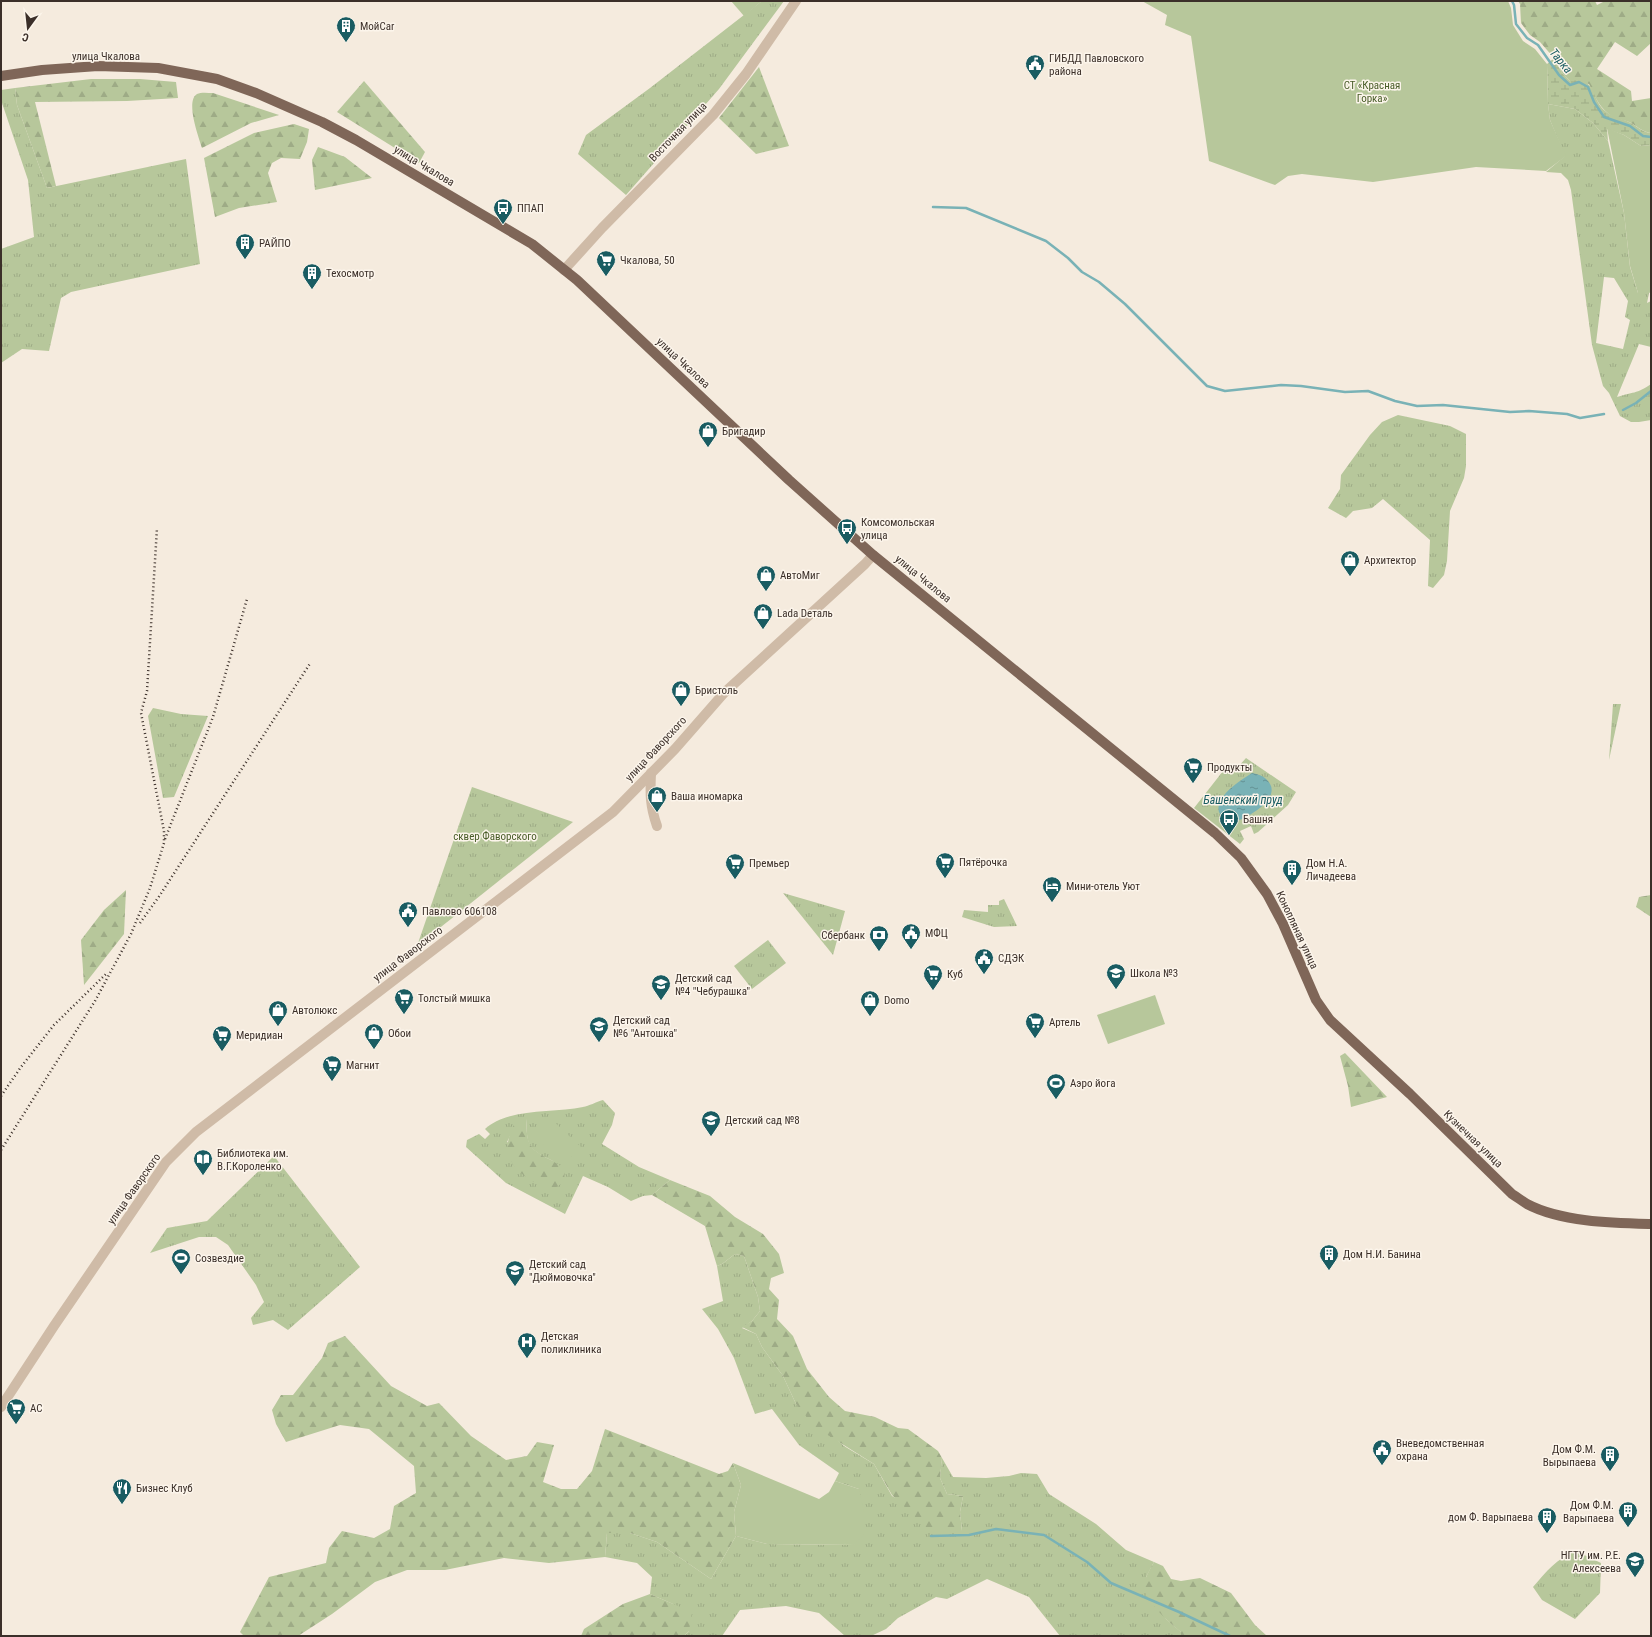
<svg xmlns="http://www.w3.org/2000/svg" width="1652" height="1637" font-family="'Roboto Condensed',sans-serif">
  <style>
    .grass { fill: url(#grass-tufts); fill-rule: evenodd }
    .forest { fill: url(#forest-firs) }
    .wetland { fill: url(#wetland-marsh) }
    .garden { fill: #b7c79b }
    .water { fill: url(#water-ripples) }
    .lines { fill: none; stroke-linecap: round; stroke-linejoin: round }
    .stream { stroke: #79b2b6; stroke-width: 2.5 }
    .minor { stroke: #cfbba7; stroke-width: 10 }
    .major { stroke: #7f6658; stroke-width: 10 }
    .rail { stroke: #3b2f29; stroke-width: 2.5; stroke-dasharray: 1 3; stroke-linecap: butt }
    .labels { text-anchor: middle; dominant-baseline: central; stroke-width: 3; stroke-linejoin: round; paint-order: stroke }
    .poi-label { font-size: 11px; fill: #3b2f29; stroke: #fcf5eb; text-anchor: start }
    .street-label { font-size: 11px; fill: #3b2f29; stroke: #fcf5eb }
    .park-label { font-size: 11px; fill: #495d29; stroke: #fcf5eb }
    .water-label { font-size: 12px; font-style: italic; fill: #195c62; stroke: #fcf5eb }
  </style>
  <defs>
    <pattern id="grass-tufts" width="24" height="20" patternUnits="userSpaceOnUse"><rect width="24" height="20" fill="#b7c79b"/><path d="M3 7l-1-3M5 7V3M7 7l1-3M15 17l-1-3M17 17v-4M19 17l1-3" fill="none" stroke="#9eab86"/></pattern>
    <pattern id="forest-firs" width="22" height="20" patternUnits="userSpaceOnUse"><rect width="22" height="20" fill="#b7c79b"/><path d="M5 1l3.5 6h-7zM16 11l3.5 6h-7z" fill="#9eab86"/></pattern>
    <pattern id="wetland-marsh" width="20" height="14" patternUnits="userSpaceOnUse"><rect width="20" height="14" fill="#b7c79b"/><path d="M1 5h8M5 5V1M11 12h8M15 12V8" fill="none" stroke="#9eab86"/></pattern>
    <pattern id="water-ripples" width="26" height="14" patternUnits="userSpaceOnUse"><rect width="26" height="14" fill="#79b2b6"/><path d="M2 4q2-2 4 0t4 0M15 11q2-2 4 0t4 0" fill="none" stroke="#649194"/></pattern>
  </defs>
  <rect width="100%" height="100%" fill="#f5ebde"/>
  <g class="grass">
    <path d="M762,1H784L719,89L626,195L578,154L586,135L650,88Z"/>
    <path d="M15,88L17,105L47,188L186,159L200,264L71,292L61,298L49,351L22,349L1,363V249L34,237L28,180L1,100V90Z"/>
    <path d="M1548,104L1575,109L1593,123L1608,141L1624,213L1630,267L1638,293H1649L1647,303L1651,301V347L1639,344L1617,397C1632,392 1637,394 1651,384V420L1639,422H1631L1620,416L1609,393L1603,386L1592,345L1571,190L1568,180L1561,173L1546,172L1565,156L1550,120ZM1604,277L1614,278L1628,301L1625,317L1630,320L1623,349L1596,343Z"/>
    <path d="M1398,415L1450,426L1466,434V466L1464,478L1450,511L1447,561L1444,575L1433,588L1428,586L1430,540L1383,499L1372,508L1353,511L1346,518L1328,508L1340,489L1341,475L1370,435L1382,422Z"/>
    <path d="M1613,704H1621L1609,760Z"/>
    <path d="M153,708L181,714L208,716L174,797L163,798L148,716Z"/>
    <path d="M1246,758L1296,792L1288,805L1258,832L1254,834L1251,826L1240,831L1244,839L1240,844L1194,808L1227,766L1237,768Z"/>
    <path d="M472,787L573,822L417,946Z"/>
    <path d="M783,893L845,911L833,955Z"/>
    <path d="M1004,899L1017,926L994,927L962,917L964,910L988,912V905H999V901Z"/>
    <path d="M768,940L786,963L752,989L734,966Z"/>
    <path d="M603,1100L615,1113L612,1125L602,1144L639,1167L670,1180L652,1195L643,1196L631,1201L608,1187L583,1176L565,1214L506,1183L466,1147L467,1140L479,1134L485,1139L490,1134L485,1129C508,1108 553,1113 583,1107C589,1106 596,1102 603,1100ZM526,1119C527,1127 526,1139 530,1145C535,1154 549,1159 558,1163L507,1142L512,1132Z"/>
    <path d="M274,1156L360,1267L288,1330L273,1320L253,1325L251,1318L264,1302L256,1285L228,1245L216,1237H199L150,1253L167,1228L207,1221Z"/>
    <path d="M735,1254L744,1256L758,1297L760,1311L752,1321L742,1328L756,1334L762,1347L783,1376L796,1404L844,1446L874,1464L892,1496L962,1531L960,1512L963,1496L947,1494L940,1478L942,1458L953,1477L986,1478L1009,1476L1021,1473L1037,1474L1049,1494L1096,1524L1126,1550L1154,1562L1146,1577L1166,1619L1181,1632V1636H1060L1029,1597L987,1579L947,1599L936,1597L898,1618L886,1629L871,1636H845L819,1613L786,1606L740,1610L722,1636H684L689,1631L673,1604L650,1594L652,1577L637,1563L605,1557L607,1533H630L657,1542L711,1579L736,1536L767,1544L854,1545L859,1489L835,1481L839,1473L799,1445L772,1409L755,1414L734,1358L718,1329L702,1309L723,1301L717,1266L722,1264Z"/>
    <path d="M1576,1551L1601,1563L1600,1593L1575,1619L1542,1600L1533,1587C1546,1572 1557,1558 1576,1551Z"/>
  </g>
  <g class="forest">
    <path d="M1518,1H1595L1597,5L1605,1H1651V43L1637,56L1615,42L1597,69L1631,91L1632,101L1651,98V133C1643,132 1638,127 1631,123C1626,120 1619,120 1613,117C1600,109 1595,97 1589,84L1570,81L1562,73L1554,58L1540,42L1530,35L1521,23L1520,4Z"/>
    <path d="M759,67L789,146L756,154L719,118Z"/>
    <path d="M91,79H140L176,82L178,98L127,101L35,102L56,186L47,188L17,105L15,88Z"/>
    <path d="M364,81L425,152L419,163L337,112Z"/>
    <path d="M213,93L279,115L251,123L202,148C199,138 185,101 197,94C201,92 208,93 213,93Z"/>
    <path d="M294,124L309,129L307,142L300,159L281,158L272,163L268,173L277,202L239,208L215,217L204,158L254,133Z"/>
    <path d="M318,147L345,157L372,178L315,190L312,160Z"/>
    <path d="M126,890L124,934L84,985L81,940L104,910Z"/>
    <path d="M1651,895V917L1636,907L1639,897Z"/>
    <path d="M1345,1053L1387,1097L1351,1107L1348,1086L1340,1056Z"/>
    <path d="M516,1119H526C527,1127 526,1137 530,1144C534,1154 557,1162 565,1169L564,1182L550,1191C530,1180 506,1170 508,1143C508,1137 514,1126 516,1119Z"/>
    <path d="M670,1180L710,1196L735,1217L763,1234L779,1254L784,1273L771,1278L769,1289L779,1300L777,1319L793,1336L807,1369L829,1397L845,1411L875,1417L898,1428L908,1429L938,1451L942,1458L940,1478L947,1494L963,1496L960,1512L962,1531H930L892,1495L874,1464L815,1427L796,1404L783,1376L762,1347L756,1334L742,1327L752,1321L760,1311L758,1297L744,1256L735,1254L722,1264L717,1266L705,1226L652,1195Z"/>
    <path d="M345,1336L391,1386L427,1406L439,1403L471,1436L506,1460L527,1456L537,1442L554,1445L543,1482L561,1489H577L592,1471L605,1429L719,1474L728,1471L733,1463L741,1485L734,1512L736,1536L711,1579L657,1542L630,1533H607L605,1557L549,1563L504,1558L445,1570H407L375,1582L332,1614L298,1636H244L240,1632L269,1577L326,1563L329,1548L342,1531L374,1538L390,1529L394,1506L416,1493L414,1466L369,1429L340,1425L286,1442L276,1424L272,1410L281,1395H293L322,1358L328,1343Z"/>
    <path d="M1154,1562L1163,1566L1171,1579L1181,1581L1200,1578L1231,1593L1255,1625L1267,1636H1181V1632C1170,1623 1143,1600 1144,1585C1145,1577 1150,1569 1154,1562Z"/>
    <path d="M650,1594L692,1612L689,1631L684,1636H581L584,1629L623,1604Z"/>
  </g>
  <path class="wetland" d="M1554,58L1562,73L1570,81C1596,76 1590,96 1604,110C1611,117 1620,118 1629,122C1637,126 1642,132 1651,133V145L1641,146L1624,135L1607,129L1608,141L1593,123L1575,109L1548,104L1547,64Z"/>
  <g class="garden">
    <path d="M731,1H762L744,16Z"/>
    <path d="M1142,1H1508L1511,8L1513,25L1523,41L1535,49L1547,64L1548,104L1550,120L1566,156L1546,171L1476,167L1373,182L1302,174L1288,176L1275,185L1209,161L1191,36L1165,25L1167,15Z"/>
    <path d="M1607,128L1624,135L1641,146L1651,145V292L1649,293H1638L1630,266L1624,213Z"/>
    <path d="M1155,995L1165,1024L1108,1044L1097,1015Z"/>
    <path d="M550,1118L581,1147L565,1164L533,1135Z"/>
    <path d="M733,1463L819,1499L829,1492L835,1481L859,1489L864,1512V1534L854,1545L767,1544L736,1536L734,1512L741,1485Z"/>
  </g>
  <path class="water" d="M1252,773C1258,774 1264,776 1268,781C1281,796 1256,812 1244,818C1231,825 1213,817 1220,802C1226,789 1240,781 1252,773Z"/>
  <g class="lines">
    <g class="stream">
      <path d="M1512,1L1514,5L1516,24L1527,38L1538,45L1559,75L1570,85L1579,82L1588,87L1594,102L1604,117L1630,126L1643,136L1651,137"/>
      <path d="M933,207L966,208L1046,241L1068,258L1082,272L1099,282L1125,304L1207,386L1225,391L1281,385L1301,386L1345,392L1368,391L1395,401L1417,406L1443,405L1510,412L1529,411L1567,414L1580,418L1604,414"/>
      <path d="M1623,410L1636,403L1651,391"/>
      <path d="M931,1536L969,1535L996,1529L1044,1535L1087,1562L1111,1583L1179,1612L1230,1636"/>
    </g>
    <g class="minor">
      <path d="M564,270L602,228L713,115L746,74L796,1"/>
      <path d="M651,773C650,794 650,806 657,826"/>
      <path d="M1,1407L54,1326L166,1162L196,1132L613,812L675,749L724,693L865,564L873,555"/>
    </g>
    <path class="major" d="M1,76L42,70L98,66L158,68L217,79L256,93L322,122L356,140L532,244L577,280L789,480L873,555L1215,833L1241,858L1267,894L1283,924L1316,1000L1330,1020L1410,1094L1512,1194C1517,1197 1522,1201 1527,1204C1561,1222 1613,1223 1651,1224"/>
    <g class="rail">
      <path d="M165,839L213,717L247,599"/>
      <path d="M140,923L160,895L311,662"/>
      <path d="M1,1096L21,1067L54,1025L107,973"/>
      <path d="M1,1150L95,1001L131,934L150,888L164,843V831L141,713L147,691L157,528"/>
    </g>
  </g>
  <defs>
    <g id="building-pin" transform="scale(1)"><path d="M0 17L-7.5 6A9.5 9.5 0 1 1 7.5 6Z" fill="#195c62" stroke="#fcf5eb"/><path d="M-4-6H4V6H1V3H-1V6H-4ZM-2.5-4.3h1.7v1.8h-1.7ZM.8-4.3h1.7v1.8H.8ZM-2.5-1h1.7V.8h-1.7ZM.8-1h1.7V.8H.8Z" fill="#fff"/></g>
    <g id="civic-pin" transform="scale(1)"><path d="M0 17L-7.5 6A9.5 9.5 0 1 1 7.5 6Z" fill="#195c62" stroke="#fcf5eb"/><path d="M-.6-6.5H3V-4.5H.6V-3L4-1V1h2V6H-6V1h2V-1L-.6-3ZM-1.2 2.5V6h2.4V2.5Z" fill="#fff"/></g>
    <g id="bus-pin" transform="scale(1)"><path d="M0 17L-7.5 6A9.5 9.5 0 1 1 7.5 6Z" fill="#195c62" stroke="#fcf5eb"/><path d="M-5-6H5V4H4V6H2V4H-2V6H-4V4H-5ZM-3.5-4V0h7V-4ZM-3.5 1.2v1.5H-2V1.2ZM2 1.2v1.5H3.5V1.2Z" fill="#fff"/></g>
    <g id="supermarket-pin" transform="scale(1)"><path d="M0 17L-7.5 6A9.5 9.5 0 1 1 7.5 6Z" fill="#195c62" stroke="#fcf5eb"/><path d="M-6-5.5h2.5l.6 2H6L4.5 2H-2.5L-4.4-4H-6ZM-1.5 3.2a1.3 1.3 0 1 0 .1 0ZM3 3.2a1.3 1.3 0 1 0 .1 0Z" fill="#fff"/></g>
    <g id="shop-pin" transform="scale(1)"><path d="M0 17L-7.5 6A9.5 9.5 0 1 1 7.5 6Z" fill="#195c62" stroke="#fcf5eb"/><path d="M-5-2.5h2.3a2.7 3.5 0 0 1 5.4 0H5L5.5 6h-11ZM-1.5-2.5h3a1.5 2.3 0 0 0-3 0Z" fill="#fff"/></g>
    <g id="hotel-pin" transform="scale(1)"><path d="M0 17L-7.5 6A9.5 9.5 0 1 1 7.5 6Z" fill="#195c62" stroke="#fcf5eb"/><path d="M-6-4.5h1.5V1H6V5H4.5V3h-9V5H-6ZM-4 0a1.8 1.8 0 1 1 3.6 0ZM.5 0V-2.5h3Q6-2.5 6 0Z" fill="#fff"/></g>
    <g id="bank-pin" transform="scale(1)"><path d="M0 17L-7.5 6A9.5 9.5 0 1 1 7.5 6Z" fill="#195c62" stroke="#fcf5eb"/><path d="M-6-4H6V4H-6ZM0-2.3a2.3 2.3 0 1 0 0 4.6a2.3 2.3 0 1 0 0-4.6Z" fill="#fff"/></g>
    <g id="school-pin" transform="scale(1)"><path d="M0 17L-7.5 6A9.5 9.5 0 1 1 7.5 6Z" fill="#195c62" stroke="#fcf5eb"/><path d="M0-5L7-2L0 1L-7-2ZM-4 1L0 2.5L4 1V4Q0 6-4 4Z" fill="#fff"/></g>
    <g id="stadium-pin" transform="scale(1)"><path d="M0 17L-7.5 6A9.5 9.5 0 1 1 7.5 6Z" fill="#195c62" stroke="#fcf5eb"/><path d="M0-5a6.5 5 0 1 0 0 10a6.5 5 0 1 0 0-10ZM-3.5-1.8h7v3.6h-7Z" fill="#fff"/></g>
    <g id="library-pin" transform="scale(1)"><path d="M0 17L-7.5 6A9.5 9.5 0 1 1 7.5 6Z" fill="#195c62" stroke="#fcf5eb"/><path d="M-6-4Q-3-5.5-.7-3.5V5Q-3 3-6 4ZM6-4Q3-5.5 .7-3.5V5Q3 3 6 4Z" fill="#fff"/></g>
    <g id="hospital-pin" transform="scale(1)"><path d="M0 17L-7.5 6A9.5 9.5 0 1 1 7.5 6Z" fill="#195c62" stroke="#fcf5eb"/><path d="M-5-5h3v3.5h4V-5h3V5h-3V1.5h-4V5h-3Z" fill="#fff"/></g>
    <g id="restaurant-pin" transform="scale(1)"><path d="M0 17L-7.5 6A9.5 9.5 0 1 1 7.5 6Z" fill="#195c62" stroke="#fcf5eb"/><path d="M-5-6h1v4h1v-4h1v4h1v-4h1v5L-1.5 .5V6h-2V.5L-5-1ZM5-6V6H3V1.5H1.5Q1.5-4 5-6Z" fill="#fff"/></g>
    <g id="university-pin" transform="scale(1)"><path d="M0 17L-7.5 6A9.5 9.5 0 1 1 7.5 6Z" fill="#195c62" stroke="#fcf5eb"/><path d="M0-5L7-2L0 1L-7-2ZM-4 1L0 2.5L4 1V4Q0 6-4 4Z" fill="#fff"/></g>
  </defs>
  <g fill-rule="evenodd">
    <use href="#building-pin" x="346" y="26"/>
    <use href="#civic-pin" x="1035" y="64"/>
    <use href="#bus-pin" x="503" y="208"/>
    <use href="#building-pin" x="245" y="243"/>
    <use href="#supermarket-pin" x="606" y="260"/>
    <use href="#building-pin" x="312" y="273"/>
    <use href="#shop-pin" x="708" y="431"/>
    <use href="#bus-pin" x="847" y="528"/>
    <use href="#shop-pin" x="1350" y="560"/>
    <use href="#shop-pin" x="766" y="575"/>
    <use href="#shop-pin" x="763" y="613"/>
    <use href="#shop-pin" x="681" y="690"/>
    <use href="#supermarket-pin" x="1193" y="767"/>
    <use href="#shop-pin" x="657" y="796"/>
    <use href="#bus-pin" x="1229" y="819"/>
    <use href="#supermarket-pin" x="945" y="862"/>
    <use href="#supermarket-pin" x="735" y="863"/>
    <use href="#building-pin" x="1292" y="869"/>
    <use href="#hotel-pin" x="1052" y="886"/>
    <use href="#civic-pin" x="408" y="911"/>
    <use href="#civic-pin" x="911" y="933"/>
    <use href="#bank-pin" x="879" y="935"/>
    <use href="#civic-pin" x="984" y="958"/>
    <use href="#school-pin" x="1116" y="973"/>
    <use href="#supermarket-pin" x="933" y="974"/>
    <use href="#school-pin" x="661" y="984"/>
    <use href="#supermarket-pin" x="404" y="998"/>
    <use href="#shop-pin" x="870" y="1000"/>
    <use href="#shop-pin" x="278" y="1010"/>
    <use href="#supermarket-pin" x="1035" y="1022"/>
    <use href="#school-pin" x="599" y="1026"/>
    <use href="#shop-pin" x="374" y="1033"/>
    <use href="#supermarket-pin" x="222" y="1035"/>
    <use href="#supermarket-pin" x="332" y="1065"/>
    <use href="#stadium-pin" x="1056" y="1083"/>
    <use href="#school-pin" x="711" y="1120"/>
    <use href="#library-pin" x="203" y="1159"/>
    <use href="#building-pin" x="1329" y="1254"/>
    <use href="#stadium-pin" x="181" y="1258"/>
    <use href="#school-pin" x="515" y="1270"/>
    <use href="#hospital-pin" x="527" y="1342"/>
    <use href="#supermarket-pin" x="16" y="1408"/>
    <use href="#civic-pin" x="1382" y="1449"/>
    <use href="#building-pin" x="1610" y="1455"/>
    <use href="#restaurant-pin" x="122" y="1488"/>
    <use href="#building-pin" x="1628" y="1511"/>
    <use href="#building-pin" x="1547" y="1517"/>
    <use href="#university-pin" x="1635" y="1561"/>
  </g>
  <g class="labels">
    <g class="poi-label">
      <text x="360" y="26">МойCar</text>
      <text x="1049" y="58">ГИБДД Павловского<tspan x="1049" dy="13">района</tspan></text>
      <text x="517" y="208">ППАП</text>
      <text x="259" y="243">РАЙПО</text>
      <text x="620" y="260">Чкалова, 50</text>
      <text x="326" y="273">Техосмотр</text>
      <text x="722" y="431">Бригадир</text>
      <text x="861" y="522">Комсомольская<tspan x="861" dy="13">улица</tspan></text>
      <text x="1364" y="560">Архитектор</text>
      <text x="780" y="575">АвтоМиг</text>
      <text x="777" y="613">Lada Dеталь</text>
      <text x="695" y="690">Бристоль</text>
      <text x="1207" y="767">Продукты</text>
      <text x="671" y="796">Ваша иномарка</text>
      <text x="1243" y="819">Башня</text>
      <text x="959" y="862">Пятёрочка</text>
      <text x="749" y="863">Премьер</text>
      <text x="1306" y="863">Дом Н.А.<tspan x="1306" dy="13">Личадеева</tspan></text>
      <text x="1066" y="886">Мини-отель Уют</text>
      <text x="422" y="911">Павлово 606108</text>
      <text x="925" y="933">МФЦ</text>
      <text x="865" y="935" text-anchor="end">Сбербанк</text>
      <text x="998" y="958">СДЭК</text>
      <text x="1130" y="973">Школа №3</text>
      <text x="947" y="974">Куб</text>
      <text x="675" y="978">Детский сад<tspan x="675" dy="13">№4 "Чебурашка"</tspan></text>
      <text x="418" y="998">Толстый мишка</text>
      <text x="884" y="1000">Domo</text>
      <text x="292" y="1010">Автолюкс</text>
      <text x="613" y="1020">Детский сад<tspan x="613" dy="13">№6 "Антошка"</tspan></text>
      <text x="1049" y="1022">Артель</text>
      <text x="388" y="1033">Обои</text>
      <text x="236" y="1035">Меридиан</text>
      <text x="346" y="1065">Магнит</text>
      <text x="1070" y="1083">Аэро йога</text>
      <text x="725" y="1120">Детский сад №8</text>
      <text x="217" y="1153">Библиотека им.<tspan x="217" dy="13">В.Г.Короленко</tspan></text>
      <text x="1343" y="1254">Дом Н.И. Банина</text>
      <text x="195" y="1258">Созвездие</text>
      <text x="529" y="1264">Детский сад<tspan x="529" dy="13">"Дюймовочка"</tspan></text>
      <text x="541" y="1336">Детская<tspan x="541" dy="13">поликлиника</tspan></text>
      <text x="30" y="1408">АС</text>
      <text x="1396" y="1443">Вневедомственная<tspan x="1396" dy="13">охрана</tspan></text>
      <text x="1596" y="1449" text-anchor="end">Дом Ф.М.<tspan x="1596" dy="13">Вырыпаева</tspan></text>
      <text x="136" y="1488">Бизнес Клуб</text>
      <text x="1614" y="1505" text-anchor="end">Дом Ф.М.<tspan x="1614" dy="13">Варыпаева</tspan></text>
      <text x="1533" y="1517" text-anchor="end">дом Ф. Варыпаева</text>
      <text x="1621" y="1555" text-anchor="end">НГТУ им. Р.Е.<tspan x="1621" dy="13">Алексеева</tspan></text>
    </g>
    <g class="street-label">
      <text x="106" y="56">улица Чкалова</text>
      <text transform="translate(678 132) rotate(-46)">Восточная улица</text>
      <text transform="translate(424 166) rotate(31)">улица Чкалова</text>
      <text transform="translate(683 363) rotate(43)">улица Чкалова</text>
      <text transform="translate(923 579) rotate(39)">улица Чкалова</text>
      <text transform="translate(656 749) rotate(-47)">улица Фаворского</text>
      <text transform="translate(1297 930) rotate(65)">Конопляная улица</text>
      <text transform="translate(408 954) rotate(-37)">улица Фаворского</text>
      <text transform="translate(1473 1139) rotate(44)">Кузнечная улица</text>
      <text transform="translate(134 1189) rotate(-55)">улица Фаворского</text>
    </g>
    <g class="park-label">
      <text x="1372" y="85">СТ «Красная<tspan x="1372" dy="13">Горка»</tspan></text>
      <text x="495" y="836">сквер Фаворского</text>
    </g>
    <g class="water-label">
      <text transform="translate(1561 61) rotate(51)">Тарка</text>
      <text x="1243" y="800">Башенский пруд</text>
    </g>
  </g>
  <rect width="1652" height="1637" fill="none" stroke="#3b2f29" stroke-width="4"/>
  <g transform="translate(28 28) rotate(195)" stroke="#fcf5eb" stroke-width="3" paint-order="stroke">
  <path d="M0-3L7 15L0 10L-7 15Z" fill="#3b2f29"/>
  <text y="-6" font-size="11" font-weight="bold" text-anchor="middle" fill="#3b2f29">С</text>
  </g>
</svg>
